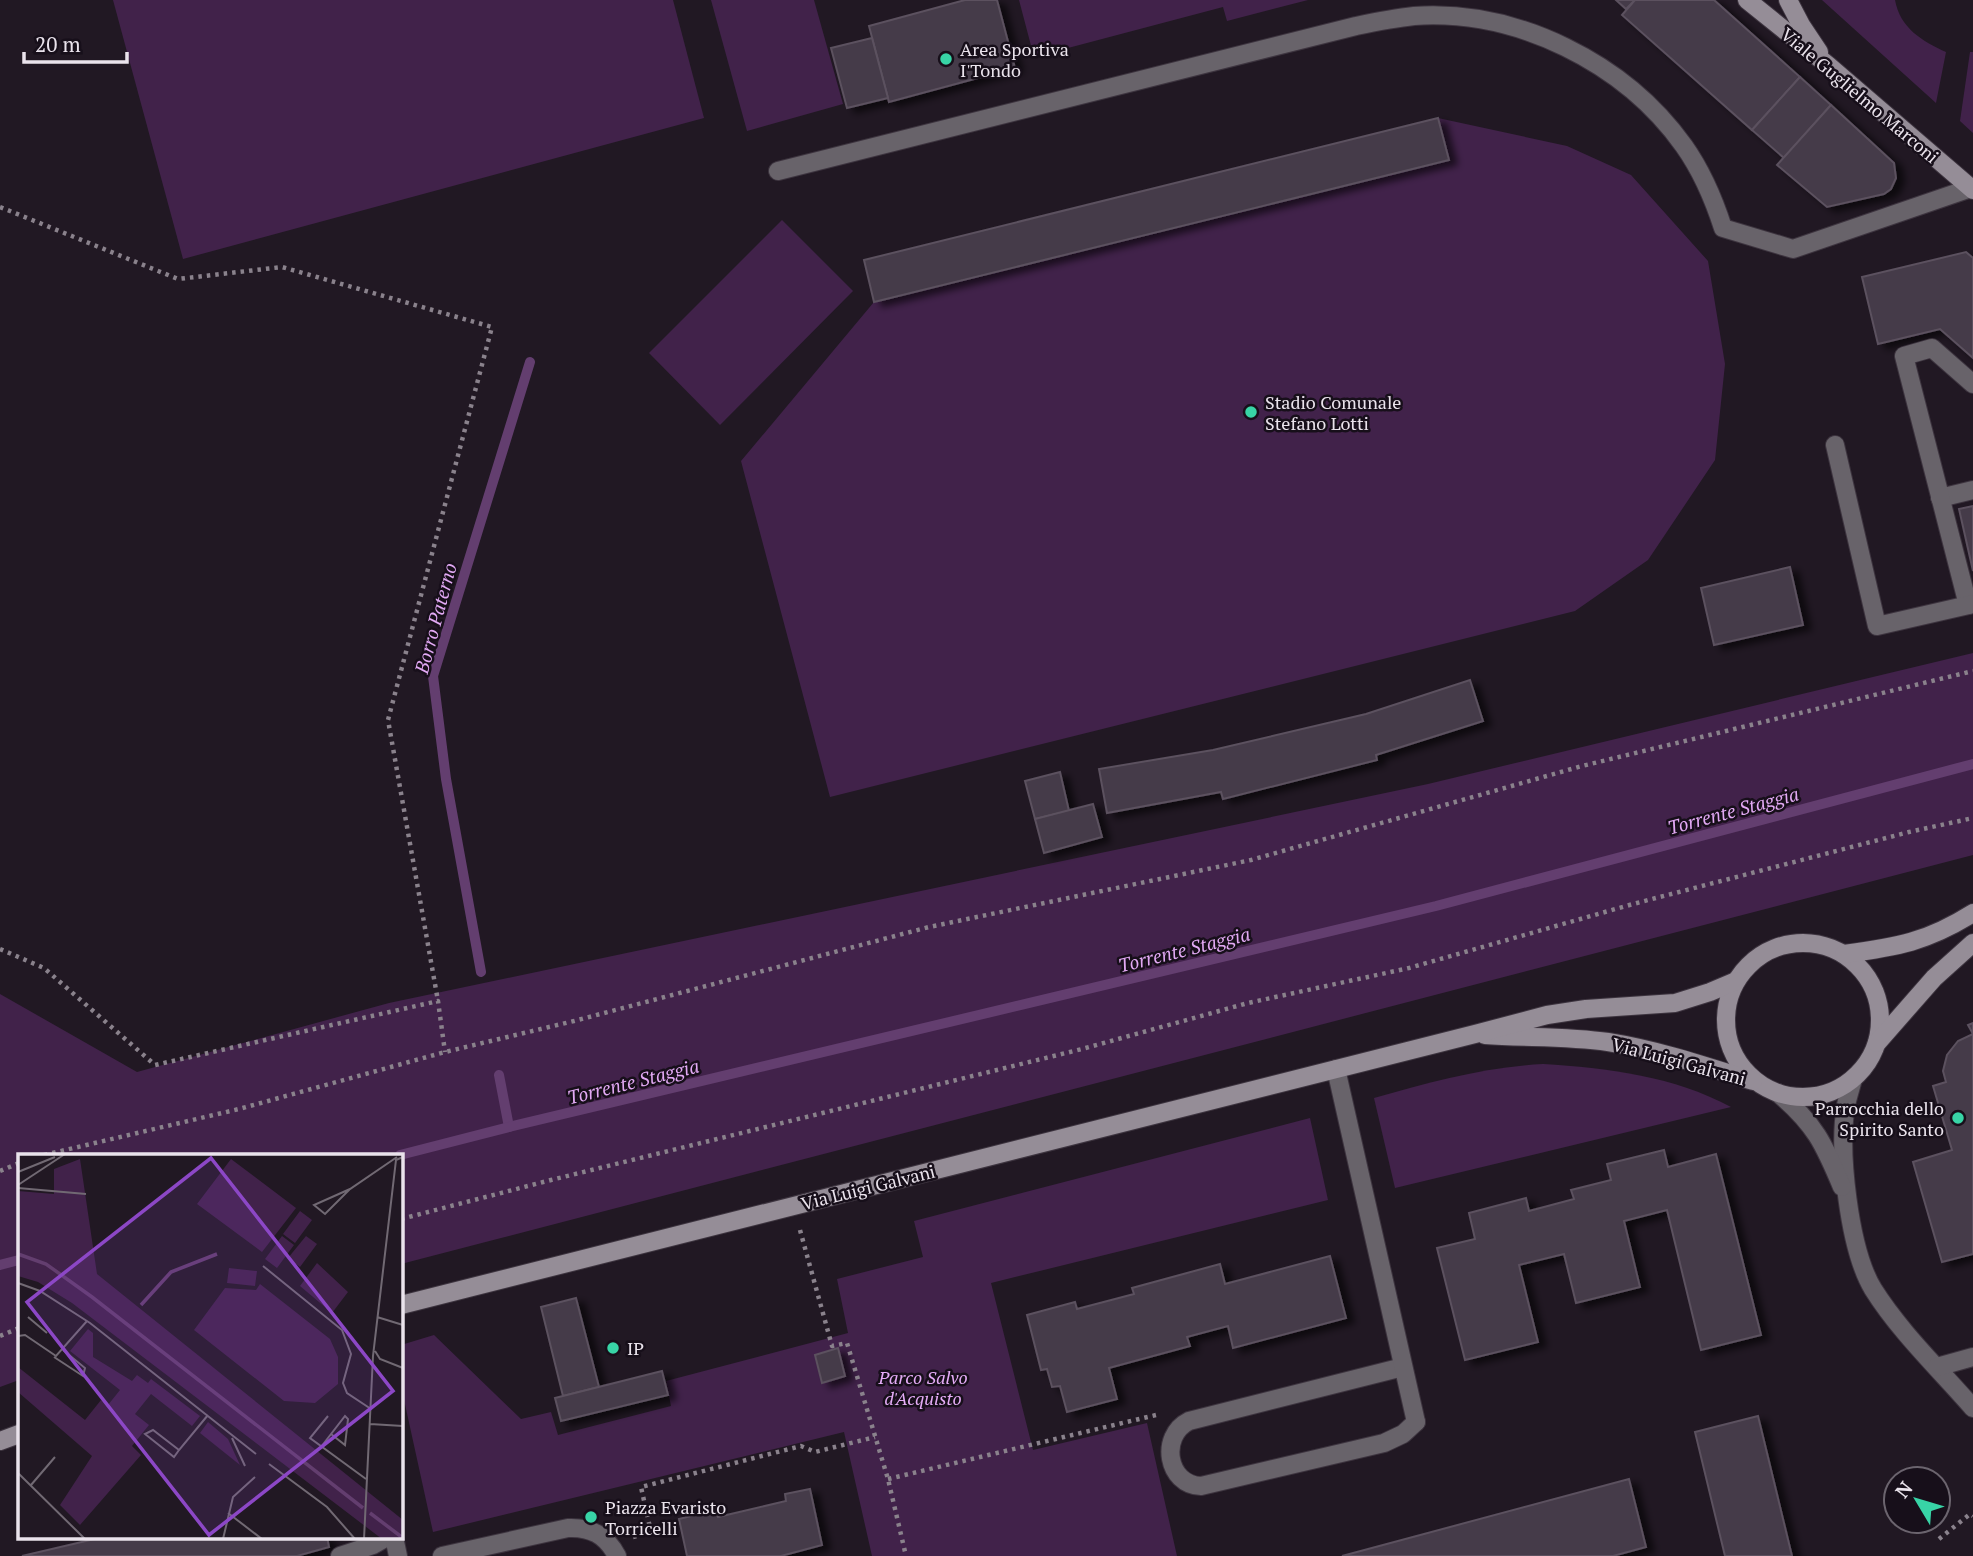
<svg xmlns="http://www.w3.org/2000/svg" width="1973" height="1556" font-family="'PT Serif',serif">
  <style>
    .green { fill: #41224a }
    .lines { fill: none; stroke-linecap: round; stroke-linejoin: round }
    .stream { stroke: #633e6f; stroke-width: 10 }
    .building { fill: #453b48; stroke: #5b515f; stroke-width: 2; filter: url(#shadow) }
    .service-casing { stroke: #3d343f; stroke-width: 20 }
    .minor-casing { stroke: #3d343f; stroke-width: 20 }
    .secondary-casing { stroke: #3d343f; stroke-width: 20 }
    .path { stroke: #8a828c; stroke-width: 4.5; stroke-dasharray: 3.5 5; stroke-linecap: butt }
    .service { stroke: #68636a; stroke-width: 18 }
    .minor { stroke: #68636a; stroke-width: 18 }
    .secondary { stroke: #958d97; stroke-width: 18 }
    .poi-dot { fill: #38d4a6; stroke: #170f1a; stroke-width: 2.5 }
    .labels { text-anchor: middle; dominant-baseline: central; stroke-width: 5; stroke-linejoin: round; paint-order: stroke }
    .poi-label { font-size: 18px; fill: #eae3ec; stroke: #170f1a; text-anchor: start }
    .street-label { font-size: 18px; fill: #eae3ec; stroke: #170f1a }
    .park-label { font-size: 18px; font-style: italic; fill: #e5acf7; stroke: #170f1a }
    .water-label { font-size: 19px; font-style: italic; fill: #e2a9f4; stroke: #170f1a }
    .inset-river { fill: none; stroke: #633e6f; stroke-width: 3.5 }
    .inset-road { fill: none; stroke: #716973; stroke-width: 2 }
    .view { fill: #8c47c6; fill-opacity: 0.15; stroke: #8c47c6; stroke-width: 3.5 }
    .inset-edge { fill: none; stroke: #eae3ec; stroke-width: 3.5 }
  </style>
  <defs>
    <filter id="shadow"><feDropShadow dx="8" dy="4.5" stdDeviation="3.5" flood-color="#0009"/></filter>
  </defs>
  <rect width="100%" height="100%" fill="#211823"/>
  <g class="green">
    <path d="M113,0H673L704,118L183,259Z"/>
    <path d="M711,0H814L843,104L747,131Z"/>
    <path d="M1019,0H1308L1227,21L1223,7L1034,57Z"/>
    <path d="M1822,0H1895C1900,28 1922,41 1946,52L1936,103Z"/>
    <path d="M1970,52H1973V133L1960,121Z"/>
    <path d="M1438,118L1567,146L1631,175L1708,261L1725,364L1715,460L1648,560L1575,611L830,797L741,461L874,302L864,260Z"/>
    <path d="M782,220L853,291L720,425L649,353Z"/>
    <path d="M1973,653V855L501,1238L401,1264V1155H19V1380L0,1387V994L137,1072L389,1003L1428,784Z"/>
    <path d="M1543,1064C1608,1068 1673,1076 1731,1107L1395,1188L1374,1098C1430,1082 1485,1067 1543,1064Z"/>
    <path d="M1310,1118L1328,1200L991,1283L1033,1450L1147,1423L1177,1556H872L844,1432L433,1532L401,1386V1345L434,1335L521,1419L551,1412L558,1435L671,1406L666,1381L848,1333L837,1279L923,1257L914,1221Z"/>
  </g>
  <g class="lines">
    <g class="stream">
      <path d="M481,972L446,779L433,676L530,362"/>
      <path d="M499,1075L509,1127"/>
      <path d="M400,1155L509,1127L1436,906L1973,764"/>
      <path d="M0,1265L19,1260"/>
    </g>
  </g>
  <g class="building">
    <path d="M965,0H997L1015,68L889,102L869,26Z"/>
    <path d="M1616,0H1635L1626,9Z"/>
    <path d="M1635,0H1714L1800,77L1752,130L1622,15Z"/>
    <path d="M872,38L888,98L847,108L831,48Z"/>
    <path d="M1800,77L1831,105L1784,158L1752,130Z"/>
    <path d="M1831,105L1894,163L1896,178L1891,189L1884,194L1827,207L1777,165Z"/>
    <path d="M1438,118L1449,160L874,302L864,260Z"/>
    <path d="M1966,252L1973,258V358L1940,329L1878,344L1862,277Z"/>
    <path d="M1973,506V571L1959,509Z"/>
    <path d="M1790,567L1803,625L1714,645L1701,588Z"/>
    <path d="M1470,680L1483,721L1376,755L1377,760L1223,799L1221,792L1107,813L1099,769L1213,750L1366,714Z"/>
    <path d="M1060,772L1069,811L1035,819L1025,781Z"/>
    <path d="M1093,804L1102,837L1044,853L1035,819Z"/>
    <path d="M1973,1023V1254L1942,1262L1913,1162L1952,1150L1933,1086L1946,1082L1943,1071L1947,1055L1958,1041L1973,1034L1968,1025Z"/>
    <path d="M1664,1150L1668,1167L1716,1154L1761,1335L1701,1350L1667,1210L1624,1221L1640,1287L1576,1303L1564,1254L1519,1265L1538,1342L1465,1360L1437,1248L1475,1239L1469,1213L1526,1198L1529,1211L1574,1199L1571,1190L1611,1180L1607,1164Z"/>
    <path d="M1330,1256L1346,1318L1233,1348L1228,1326L1187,1337L1190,1346L1109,1368L1117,1399L1067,1412L1060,1386L1052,1387L1047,1369L1041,1370L1027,1315L1075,1302L1077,1309L1134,1294L1132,1288L1220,1264L1225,1284Z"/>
    <path d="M576,1298L599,1387L563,1396L541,1307Z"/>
    <path d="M838,1348L845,1376L822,1383L815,1355Z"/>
    <path d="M662,1371L668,1395L561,1421L555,1398Z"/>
    <path d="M1758,1416L1792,1556H1725L1695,1432Z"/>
    <path d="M1629,1479L1646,1547L1613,1556H1342Z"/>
    <path d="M810,1489L822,1545L781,1556H687L679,1519L716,1510L718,1517L786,1501L785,1494Z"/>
    <path d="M103,1537H327L329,1547L297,1556H22Z"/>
  </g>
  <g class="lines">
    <g class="service-casing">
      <g id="service">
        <path d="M778,171L1356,26C1375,22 1395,18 1414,16C1517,9 1625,63 1684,146C1701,170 1714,200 1723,228L1793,249L1971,188"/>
        <path d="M1940,498L1973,490"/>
        <path d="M1968,605L1904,356L1932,348L1973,384"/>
        <path d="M1403,1367L1189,1421C1159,1436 1167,1485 1201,1486L1384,1443L1403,1434L1416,1422"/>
        <path d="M340,1556L373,1545L387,1537"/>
      </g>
    </g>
    <g class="minor-casing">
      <g id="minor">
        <path d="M1835,445L1877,626L1973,604"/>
        <path d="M1336,1069L1416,1422"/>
        <path d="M1853,1079C1851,1087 1848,1096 1846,1105C1838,1151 1849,1249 1873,1289C1900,1332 1939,1369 1973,1408"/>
        <path d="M1778,1093C1815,1124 1824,1144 1842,1187"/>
        <path d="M1937,1367L1973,1357"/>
        <path d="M394,1537L398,1556"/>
        <path d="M442,1556L568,1528C591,1527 606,1535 617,1556"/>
      </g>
    </g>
    <g class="secondary-casing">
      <g id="secondary">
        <path d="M1747,0L1829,66L1973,190"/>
        <path d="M1788,0L1801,25L1819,52"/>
        <circle cx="1803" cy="1020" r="77"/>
        <path d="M1844,954C1897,947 1927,942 1973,913"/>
        <path d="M1485,1035C1526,1038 1567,1036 1608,1042C1658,1050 1705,1066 1753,1081"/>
        <path d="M1877,1043L1934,978L1973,943"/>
        <path d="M401,1305L1475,1034L1547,1015L1586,1009L1675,1003L1710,992L1736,981"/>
        <path d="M0,1441L19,1434"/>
      </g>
    </g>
    <g class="path">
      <path d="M0,207L178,279L282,267L492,327L388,720L438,1001"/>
      <path d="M0,949L44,968L155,1065L438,1001L445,1052"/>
      <path d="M44,1155L239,1109L445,1052L574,1021L929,927L1251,860L1582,766L1973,671"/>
      <path d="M0,1171L19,1163"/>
      <path d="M401,1219L551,1180L1082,1049L1248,1003L1409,968L1633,904L1909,832L1973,818"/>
      <path d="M800,1230L832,1346L847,1343L888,1479L906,1556"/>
      <path d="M0,1336L19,1328"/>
      <path d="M888,1479L1156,1415"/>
      <path d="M633,1537L651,1532L641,1487L801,1446L815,1452L875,1437"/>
      <path d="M1939,1539L1970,1514L1973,1516"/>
    </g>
    <use href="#service" class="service"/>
    <use href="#minor" class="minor"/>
    <use href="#secondary" class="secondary"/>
  </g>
  <g class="poi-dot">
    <circle cx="946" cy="59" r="7"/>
    <circle cx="1251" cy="412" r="7"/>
    <circle cx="1958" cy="1118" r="7"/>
    <circle cx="613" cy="1348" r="7"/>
    <circle cx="591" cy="1517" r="7"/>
  </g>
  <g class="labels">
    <g class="poi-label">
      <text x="960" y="49">Area Sportiva<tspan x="960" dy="21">I'Tondo</tspan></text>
      <text x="1265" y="402">Stadio Comunale<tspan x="1265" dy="21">Stefano Lotti</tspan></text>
      <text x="1944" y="1108" text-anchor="end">Parrocchia dello<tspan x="1944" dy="21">Spirito Santo</tspan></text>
      <text x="627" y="1348">IP</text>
      <text x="605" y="1507">Piazza Evaristo<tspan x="605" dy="21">Torricelli</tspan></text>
    </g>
    <g class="street-label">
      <text transform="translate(1860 95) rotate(40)">Viale Guglielmo Marconi</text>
      <text transform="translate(1679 1061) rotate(15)">Via Luigi Galvani</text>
      <text transform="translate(868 1187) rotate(-14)">Via Luigi Galvani</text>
    </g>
    <g class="park-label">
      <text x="923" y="1377">Parco Salvo<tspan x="923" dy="21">d'Acquisto</tspan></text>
    </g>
    <g class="water-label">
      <text transform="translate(435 618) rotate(-75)">Borro Paterno</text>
      <text transform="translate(1733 810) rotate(-15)">Torrente Staggia</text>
      <text transform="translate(1184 949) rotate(-14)">Torrente Staggia</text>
      <text transform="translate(633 1081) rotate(-14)">Torrente Staggia</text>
    </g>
  </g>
  <g transform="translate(18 1154)">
    <rect width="385" height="385" fill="#211823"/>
    <path d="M62,5L79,120L385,366V385H364L54,149L20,128L0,122V37L36,40V15ZM213,5L278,54L244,98L179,50ZM282,57L294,66L277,89L265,80ZM264,82L276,91L259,114L247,105ZM288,82L299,90L282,113L270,104ZM299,109L330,138L314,159L282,132ZM211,114L239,117L237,132L209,129ZM242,130L312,185L320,203V230L297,249L266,247L176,176L207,134L238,136ZM70,175L75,179V203L114,227L119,221L130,229L133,225L182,262L174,272L133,240L117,260L131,271L114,292L123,301L62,371L42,351L74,302L0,238V213L67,266L83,246L90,251L102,236L52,197ZM190,268L210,285L222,311L182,279Z" fill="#41224a"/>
    <path class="inset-river" d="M0,100L28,110L74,143L345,354M123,151L153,118L199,100M352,359L385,384"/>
    <path class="inset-road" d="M0,18L37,3M0,31L47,0M0,34L68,40M332,35L307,60L296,51L332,35L379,3M245,112L324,176L333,200L325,229L329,239L353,255M0,129L22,137L72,169L238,300M10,163L29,179M359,163L385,171M0,182L7,181L38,202L69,167M357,197L362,205L385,214M36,203L65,222L67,214L45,196M310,262L292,284L348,325M352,270L385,272M214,284L227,312M303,293L327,262L330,265L327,291L313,280M161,296L135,276L127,280L156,303L161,296L190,261M251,310L309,353L337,385M0,319L67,385M13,331L37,303M210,359L244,385M205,385L215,343L237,323M346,385L355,202L378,6L385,3"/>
    <path class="view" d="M193,4L375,237L191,381L9,148Z"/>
    <rect width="385" height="385" class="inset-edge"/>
  </g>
  <g transform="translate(1917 1500) rotate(308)"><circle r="33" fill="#170f1a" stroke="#6b646e" stroke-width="2"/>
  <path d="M0-5L12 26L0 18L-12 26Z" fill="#38d4a6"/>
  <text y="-10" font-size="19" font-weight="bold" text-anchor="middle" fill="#eae3ec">N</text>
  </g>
  <path d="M24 52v10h103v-10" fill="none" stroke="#eae3ec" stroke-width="3.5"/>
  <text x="35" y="52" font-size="21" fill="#eae3ec" stroke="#170f1a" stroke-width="5" paint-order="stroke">20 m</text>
</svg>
